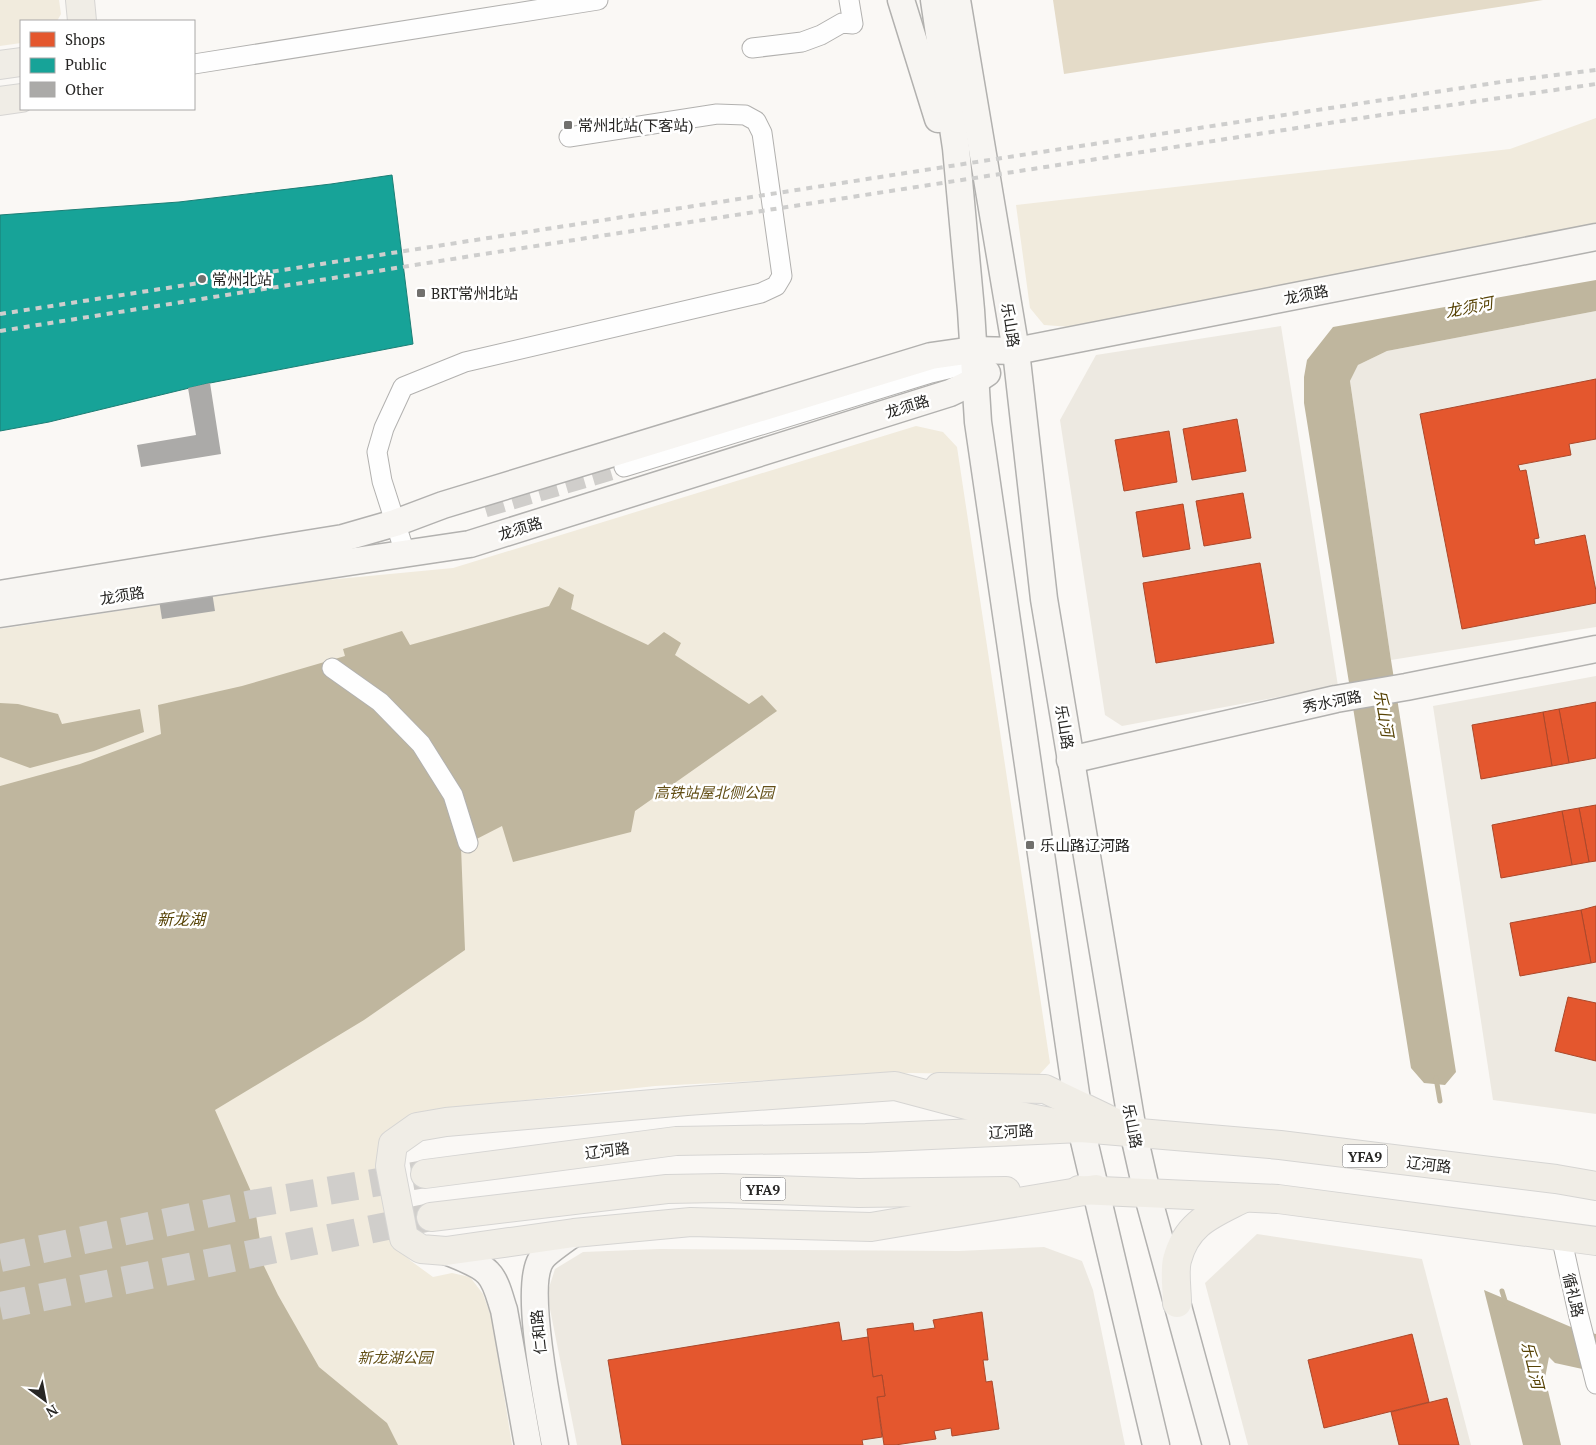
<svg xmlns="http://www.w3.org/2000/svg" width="1596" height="1445" font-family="'PT Serif','Noto Sans SC',serif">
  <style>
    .built { fill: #ede9e1 }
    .green { fill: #f1ebdd }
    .forest { fill: #e4dbc8 }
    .water { fill: #bfb69e }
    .shops { fill: #e4572e; stroke: #ab482b }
    .public { fill: #17a398; stroke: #1c7e75 }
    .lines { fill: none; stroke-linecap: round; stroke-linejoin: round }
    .stream { stroke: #bfb69e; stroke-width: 5 }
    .building { fill: #abaaa8 }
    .street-tunnel { stroke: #d0cecb; stroke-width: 19; stroke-dasharray: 19 9; stroke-linecap: butt }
    .primary-tunnel { stroke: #d0cecb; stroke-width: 28; stroke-dasharray: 28 14; stroke-linecap: butt }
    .street-casing { stroke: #b2b1af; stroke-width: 21 }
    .secondary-casing { stroke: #b2b1af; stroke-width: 29 }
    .primary-casing { stroke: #d6d5d3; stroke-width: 30 }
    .street { stroke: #fefefe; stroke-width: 19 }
    .secondary { stroke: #f7f5f2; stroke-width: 26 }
    .primary { stroke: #f0ede6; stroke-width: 28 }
    .rail { stroke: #cececd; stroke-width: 4; stroke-dasharray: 6 6; stroke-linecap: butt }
    .poi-dot { fill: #71706d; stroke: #fff; stroke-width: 2 }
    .labels { text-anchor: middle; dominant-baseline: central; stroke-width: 5; stroke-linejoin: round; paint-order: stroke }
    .shield { fill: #fff; stroke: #686766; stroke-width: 1 }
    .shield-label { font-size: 14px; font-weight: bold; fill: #272624 }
    .poi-label { font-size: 15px; fill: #272624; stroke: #fff; text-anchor: start }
    .street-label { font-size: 15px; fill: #272624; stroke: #fff }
    .park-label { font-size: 15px; font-style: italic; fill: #634f16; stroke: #fff }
    .water-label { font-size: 16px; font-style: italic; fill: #584407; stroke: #fff }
  </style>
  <rect width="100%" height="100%" fill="#faf8f5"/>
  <g class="built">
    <path d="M1596,311V627L1391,660L1350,381L1358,365L1387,351Z"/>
    <path d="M1281,326L1338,686L1122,726L1105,715L1060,420L1096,355Z"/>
    <path d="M1596,676V1114L1493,1100L1433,706Z"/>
    <path d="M1257,1234L1422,1259L1471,1445H1248L1205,1283Z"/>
    <path d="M1044,1247L1082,1261L1093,1290L1125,1445H577L547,1294L555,1269L583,1252L660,1249L959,1251Z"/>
  </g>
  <g class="green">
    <path d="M0,0H59L61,14L57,21H21V43L0,46Z"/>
    <path d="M1596,118V224L1071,327L1044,325L1030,308L1016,205L1510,149Z"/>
    <path d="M916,426L943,432L957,447L1050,1063L1039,1075L911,1073L655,1086L426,1111C399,1120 394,1123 379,1147L399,1250L411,1261L433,1277L452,1273L470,1277L483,1294L492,1319L512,1445H0V629L316,581L453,568Z"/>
  </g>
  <path class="forest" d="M1053,0H1543L1064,74Z"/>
  <g class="water">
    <path d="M1596,280V311L1387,351L1358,365L1350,381L1391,660L1456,1072L1445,1085L1424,1083L1411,1068L1304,403V377L1307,360L1333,327Z"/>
    <path d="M559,587L574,595L571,609L648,645L664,632L681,643L675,655L749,704L762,695L777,711L635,811L631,832L513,862L502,826L461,847L465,950L364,1020L215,1110L253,1196L264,1266L278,1295L319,1367L387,1423L398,1445H0V786L80,764L161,734L158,705L242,686L345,656L343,649L402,631L410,645L549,606Z"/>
    <path d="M0,703L18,704L58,714L62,724L140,709L144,732L94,751L30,768L0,757Z"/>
    <path d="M1484,1290L1578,1330L1596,1334V1372L1555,1363L1549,1357L1545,1378L1561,1445H1523Z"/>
  </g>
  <g class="shops">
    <path d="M1596,379V439L1569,444L1571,455L1518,465L1520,471L1526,470L1539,538L1534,539L1535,545L1585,535L1596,591V603L1462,629L1420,414Z"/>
    <path d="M1237,419L1246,471L1192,480L1183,429Z"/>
    <path d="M1169,431L1177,482L1124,491L1115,440Z"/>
    <path d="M1243,493L1251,538L1204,546L1196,501Z"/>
    <path d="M1183,504L1190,549L1143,557L1136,512Z"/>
    <path d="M1260,563L1274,643L1156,663L1143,583Z"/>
    <path d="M1596,702V758L1569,763L1559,709Z"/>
    <path d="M1559,709L1569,763L1552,766L1543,712Z"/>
    <path d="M1543,712L1552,766L1481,779L1472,725Z"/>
    <path d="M1596,805V861L1589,862L1579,808Z"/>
    <path d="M1579,808L1589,862L1572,865L1562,811Z"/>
    <path d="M1562,811L1572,865L1501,878L1492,825Z"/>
    <path d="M1596,906V962L1591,963L1581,910Z"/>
    <path d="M1581,910L1591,963L1520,976L1510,923Z"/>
    <path d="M1568,997L1596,1003V1061L1555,1051Z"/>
    <path d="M982,1312L988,1360H983L986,1382L992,1381L999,1429L952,1436L951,1428L934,1431L936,1439L895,1445H884L877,1397L885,1396L882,1375L873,1377L867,1329L913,1323L914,1331L935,1328L933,1320Z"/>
    <path d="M839,1322L842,1341L868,1337L873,1377L882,1375L885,1396L877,1397L882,1437L862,1440L863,1445H622L608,1360Z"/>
    <path d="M1412,1334L1429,1402L1324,1428L1308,1360Z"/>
    <path d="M1447,1398L1459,1445H1399L1391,1412Z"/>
  </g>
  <path class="public" d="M392,175L413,344L210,383L49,422L0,431V215L179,202L331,184Z"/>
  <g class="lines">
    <g class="stream">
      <path d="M1436,1078L1440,1101"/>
      <path d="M1502,1291L1506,1304"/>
    </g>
  </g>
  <g class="building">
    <path d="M210,383L221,454L141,467L137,445L196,435L188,388Z"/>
    <path d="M212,592L215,611L162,619L159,600Z"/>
  </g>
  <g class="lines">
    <path class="street-tunnel" d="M485,508L624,467"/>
    <g class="primary-tunnel">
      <path d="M0,1258L252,1204L425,1174"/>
      <path d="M0,1306L431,1217"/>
    </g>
    <g class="street-casing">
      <g id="street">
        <path d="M752,48L802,42L821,35L842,23L853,24L849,0"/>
        <path d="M194,64L598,0"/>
        <path d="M624,467L931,373L985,360"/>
        <path d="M405,553L382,481L377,452L384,428L403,387L465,362L761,293L776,286L782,276L762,133L756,121L745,115L717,114L569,137"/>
        <path d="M332,668L380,702L421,744L453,795L468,843"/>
        <path d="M1561,1236L1578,1313L1596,1384"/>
      </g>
    </g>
    <g class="secondary-casing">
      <g id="secondary">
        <path d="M901,0L938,119"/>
        <path d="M934,0L956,148L971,310L978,422L1081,1128L1156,1445"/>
        <path d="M957,0L1016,351L1044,599L1133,1131L1147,1193L1216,1445"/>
        <path d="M0,594L343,538L395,523L443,505L931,356L973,350L1016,351L1596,237"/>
        <path d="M0,614L470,544L950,393L975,381L987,373"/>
        <path d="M1070,760L1336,699L1406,687L1596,649"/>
        <path d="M446,1251C458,1256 480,1264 488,1273C497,1282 500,1299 504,1310L528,1445"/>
        <path d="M555,1445C549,1409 523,1288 541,1260C545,1253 566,1239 574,1233"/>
      </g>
    </g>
    <g class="primary-casing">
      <g id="primary">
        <path d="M80,0L82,21"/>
        <path d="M0,65L21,62"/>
        <path d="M0,101L21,98"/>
        <path d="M939,1087L1045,1089L1120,1125"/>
        <path d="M1081,1128L974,1107L895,1086L687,1101L446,1122L417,1127L393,1144L390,1166L404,1238L421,1249L446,1251L574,1233L691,1222L871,1227L1096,1189"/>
        <path d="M425,1174L676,1141L866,1138L1081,1128L1280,1145L1556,1179L1596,1186"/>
        <path d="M1079,1190L1278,1199L1596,1241"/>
        <path d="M431,1217L667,1189L722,1188L859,1193L1006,1191"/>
        <path d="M1177,1303C1177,1291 1174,1271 1177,1260C1187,1222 1213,1214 1244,1198"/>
      </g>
    </g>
    <use href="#street" class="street"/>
    <use href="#secondary" class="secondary"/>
    <use href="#primary" class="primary"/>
    <g class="rail">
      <path d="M0,314L1015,156L1501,82L1596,70"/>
      <path d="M0,331L484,254L1368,117L1596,84"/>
    </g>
  </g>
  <g class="poi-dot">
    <rect x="563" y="120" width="10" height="10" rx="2.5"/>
    <circle cx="202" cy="279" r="5"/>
    <rect x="416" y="288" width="10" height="10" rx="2.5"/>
    <rect x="1025" y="840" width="10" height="10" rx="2.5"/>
  </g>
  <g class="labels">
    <g class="shield">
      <rect x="1342.5" y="1144.5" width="45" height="23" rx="4"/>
      <rect x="740.5" y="1177.5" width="45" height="23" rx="4"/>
    </g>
    <g class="shield-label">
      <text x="1365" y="1156">YFA9</text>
      <text x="763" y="1189">YFA9</text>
    </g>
    <g class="poi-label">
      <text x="578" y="125">常州北站(下客站)</text>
      <text x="212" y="279">常州北站</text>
      <text x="431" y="293">BRT常州北站</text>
      <text x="1040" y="845">乐山路辽河路</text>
    </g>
    <g class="street-label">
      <text transform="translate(1306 294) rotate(-11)">龙须路</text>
      <text transform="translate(1011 325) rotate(81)">乐山路</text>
      <text transform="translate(907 406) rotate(-17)">龙须路</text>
      <text transform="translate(520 528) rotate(-17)">龙须路</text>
      <text transform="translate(122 595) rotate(-9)">龙须路</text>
      <text transform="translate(1332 701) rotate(-11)">秀水河路</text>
      <text transform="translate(1065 727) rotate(81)">乐山路</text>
      <text transform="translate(1133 1126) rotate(79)">乐山路</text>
      <text transform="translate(1011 1131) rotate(-3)">辽河路</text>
      <text transform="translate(607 1150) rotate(-7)">辽河路</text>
      <text transform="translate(1429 1164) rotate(7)">辽河路</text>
      <text transform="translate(1574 1295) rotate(77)">循礼路</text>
      <text transform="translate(538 1332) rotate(-96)">仁和路</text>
    </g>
    <g class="park-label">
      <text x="714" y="792">高铁站屋北侧公园</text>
      <text x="395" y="1357">新龙湖公园</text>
    </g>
    <g class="water-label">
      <text transform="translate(1469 307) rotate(-11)">龙须河</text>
      <text transform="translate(1384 713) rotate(80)">乐山河</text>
      <text x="181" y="919">新龙湖</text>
      <text transform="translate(1533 1365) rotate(76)">乐山河</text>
    </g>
  </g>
  <rect x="20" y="20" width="175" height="90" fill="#ffffff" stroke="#a9a8a7"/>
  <rect x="30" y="32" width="25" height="15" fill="#e4572e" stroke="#a9a8a7"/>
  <text x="65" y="45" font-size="15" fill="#272624">Shops</text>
  <rect x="30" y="58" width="25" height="15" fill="#17a398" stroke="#a9a8a7"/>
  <text x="65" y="70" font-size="15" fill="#272624">Public</text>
  <rect x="30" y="82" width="25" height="15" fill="#abaaa8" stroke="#a9a8a7"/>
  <text x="65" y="95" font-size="15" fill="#272624">Other</text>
  <g transform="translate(45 1400) rotate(148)" stroke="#ffffff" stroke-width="4" paint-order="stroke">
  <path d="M0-4L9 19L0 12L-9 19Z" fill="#272624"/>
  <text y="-8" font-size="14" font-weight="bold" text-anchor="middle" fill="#272624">N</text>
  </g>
</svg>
